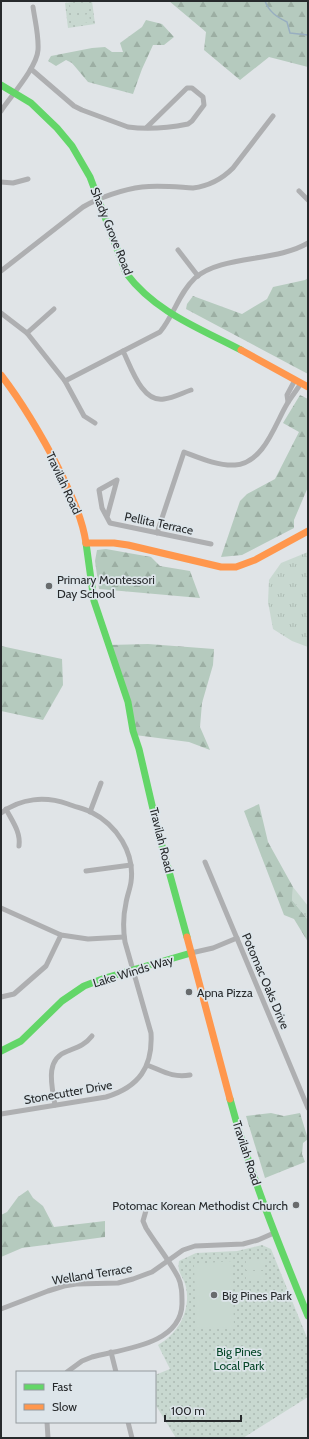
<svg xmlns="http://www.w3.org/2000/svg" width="309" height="1439" font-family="Cabin,sans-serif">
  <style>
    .grass { fill: url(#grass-tufts) }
    .forest { fill: url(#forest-firs) }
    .park { fill: url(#park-dots) }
    .pitch { fill: #c8d8d0 }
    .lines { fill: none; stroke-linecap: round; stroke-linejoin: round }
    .stream { stroke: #98aec0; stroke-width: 1.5 }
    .street { stroke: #aeafb1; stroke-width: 5 }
    .fast { stroke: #63d668; stroke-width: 7 }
    .slow { stroke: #ff974d; stroke-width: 7 }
    .poi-dot { fill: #686b6d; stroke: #dde5ea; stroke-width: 1.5 }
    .labels { text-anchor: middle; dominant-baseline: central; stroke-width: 3.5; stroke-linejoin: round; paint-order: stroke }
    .street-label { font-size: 12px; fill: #272a2c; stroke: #dde5ea }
    .poi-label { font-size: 12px; fill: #272a2c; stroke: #dde5ea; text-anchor: start }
    .park-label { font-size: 12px; fill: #064729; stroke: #dde5ea }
  </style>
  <defs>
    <pattern id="grass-tufts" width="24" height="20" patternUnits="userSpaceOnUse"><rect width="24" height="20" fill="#c8d8d0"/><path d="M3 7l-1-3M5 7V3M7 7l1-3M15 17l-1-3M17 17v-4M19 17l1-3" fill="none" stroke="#acbab3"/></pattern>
    <pattern id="forest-firs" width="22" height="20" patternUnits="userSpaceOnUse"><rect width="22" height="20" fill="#b5cabe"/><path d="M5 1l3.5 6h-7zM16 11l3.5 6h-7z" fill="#9caea3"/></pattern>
    <pattern id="park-dots" width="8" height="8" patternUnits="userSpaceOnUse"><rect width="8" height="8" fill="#c8d8d0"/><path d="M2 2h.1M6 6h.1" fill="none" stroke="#acbab3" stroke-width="1.8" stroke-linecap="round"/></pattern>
  </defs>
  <rect width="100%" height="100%" fill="#e0e4e7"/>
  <g class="grass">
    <path d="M308,552V647L292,641L273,629L268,602L269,580L281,563Z"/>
    <path d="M293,887L308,906V920L292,900Z"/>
  </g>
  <g class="forest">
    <path d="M169,1H308V67L269,57L240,80L204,50L206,32Z"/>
    <path d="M146,20L162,24L174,37L164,45H153L142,69L133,94L88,82L72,63L66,60L56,66L48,61L51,56L92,48L105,47L112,52H123L120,43L142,27Z"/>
    <path d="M308,278V374L186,309L187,304L193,296L242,314L267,299L273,287L305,280Z"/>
    <path d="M300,395L308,399V487L294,520V528L242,555L221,557L240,501L247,494L275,479L299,432L283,423Z"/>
    <path d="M106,549L151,557L160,566L190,571L200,598L99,589L95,561L97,550Z"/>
    <path d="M148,644L214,649L213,665L202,703L200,727L210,750L189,742L135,735L109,645Z"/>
    <path d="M1,646L62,659L63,685L43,720L1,711Z"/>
    <path d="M259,804L268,842L293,887L292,900L308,920V942L294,919L284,915L244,811Z"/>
    <path d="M271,1113L284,1116L300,1113L308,1139L303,1143L302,1154L305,1162L265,1178L246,1116Z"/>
    <path d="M28,1190L33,1198L43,1206L54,1227L105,1221V1237L22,1248L1,1257V1215L7,1212L18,1197Z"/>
  </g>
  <g class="park">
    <path d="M78,1H92L95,24L68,28L65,3Z"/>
    <path d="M262,1245L271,1249L308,1340V1397L243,1438H176L155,1404V1375L170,1369L158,1345C178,1334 191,1311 186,1287C183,1275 177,1274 179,1261L196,1253L237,1251Z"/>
  </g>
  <g class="pitch">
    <path d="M87,2L89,10L71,13L70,5Z"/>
    <path d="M89,14L90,22L73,25L71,17Z"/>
    <path d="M232,1261L234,1327L196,1328L194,1264Z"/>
    <rect x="246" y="1261" width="18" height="9"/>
    <rect x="246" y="1272" width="18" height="9"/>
  </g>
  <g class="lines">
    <path class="stream" d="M265,1C269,12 277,17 287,22L290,33L308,35"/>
    <g class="street">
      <path d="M31,69L74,106L82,110L128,127C149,130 168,128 188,124L192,121L204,105L203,97L192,88H187L146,128"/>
      <path d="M1,111C11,96 37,67 38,50C39,36 35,21 33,7"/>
      <path d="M1,182L13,183L28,179"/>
      <path d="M299,191L308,200"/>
      <path d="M178,250L198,276"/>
      <path d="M1,271L83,207C98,198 124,189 142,187C159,185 176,187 193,188C209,186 221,180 233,168L273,116"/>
      <path d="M1,313L27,333L65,381L84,416L95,423"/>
      <path d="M27,333L54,309"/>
      <path d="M123,351C131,367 142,403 164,399C173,398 182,393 191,390"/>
      <path d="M65,381L160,332C174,315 179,293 195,278C221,255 277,262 308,243"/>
      <path d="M288,402L287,395L295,380"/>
      <path d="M107,517L117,480L99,490L102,508L110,523L211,544"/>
      <path d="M157,533L184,452C200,458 218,466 235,465C264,463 275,424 287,404C291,397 297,390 301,383"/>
      <path d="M6,809C12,821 21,832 19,846"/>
      <path d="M90,812L101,783"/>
      <path d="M1,813C21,798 45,796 68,804C76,807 84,809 91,812C117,825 135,853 131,882C130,889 127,896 126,903C123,916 123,929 125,942L151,1033C153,1067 139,1087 106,1097L1,1114"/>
      <path d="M205,862L308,1108"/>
      <path d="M86,871L131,865"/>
      <path d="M1,908L61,935L88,939L124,937"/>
      <path d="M191,953L213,948L237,938"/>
      <path d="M1,997L14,994L46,966L61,935"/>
      <path d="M147,1065C163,1071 172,1078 190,1075"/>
      <path d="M55,1105C52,1086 44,1059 68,1051C78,1047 85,1045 92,1036"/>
      <path d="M1,1309L48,1291L64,1286L76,1284L118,1283L133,1279L152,1272L183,1250L195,1246L243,1244L258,1240L274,1233"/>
      <path d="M111,1352L116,1372"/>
      <path d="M67,1372L82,1361L92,1357C122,1349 181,1345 182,1304C182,1294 182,1285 178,1277C169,1260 156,1244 146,1228L143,1221L147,1207"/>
      <path d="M47,1422L48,1438"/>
      <path d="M128,1422L132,1438"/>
    </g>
    <g class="fast">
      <path d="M1,85L31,103L57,128L72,146L90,177L126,273C155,312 199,328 241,350"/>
      <path d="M86,543L94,601L128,702L133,731L139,749L159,835L187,937"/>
      <path d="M1,1051L21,1041L62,1001L84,986L105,978L191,953"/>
      <path d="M230,1099C250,1174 279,1245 308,1316"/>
    </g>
    <g class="slow">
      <path d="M241,350L308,387"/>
      <path d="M1,375C24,405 43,438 60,471C71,495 82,517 86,543"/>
      <path d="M86,543H114L128,545L221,567H236L255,560L308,531"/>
      <path d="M187,937L230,1099"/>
    </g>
  </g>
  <g class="poi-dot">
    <circle cx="49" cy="586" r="4"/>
    <circle cx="189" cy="992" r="4"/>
    <circle cx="296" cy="1205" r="4"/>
    <circle cx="214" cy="1295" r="4"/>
  </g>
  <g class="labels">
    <g class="street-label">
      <text transform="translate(112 231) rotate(68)">Shady Grove Road</text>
      <text transform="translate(64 483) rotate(65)">Travilah Road</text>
      <text transform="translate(159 523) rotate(12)">Pellita Terrace</text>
      <text transform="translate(162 840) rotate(76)">Travilah Road</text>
      <text transform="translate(133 971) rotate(-17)">Lake Winds Way</text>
      <text transform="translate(266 981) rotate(67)">Potomac Oaks Drive</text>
      <text transform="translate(68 1092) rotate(-10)">Stonecutter Drive</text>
      <text transform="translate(247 1153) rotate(72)">Travilah Road</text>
      <text transform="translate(92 1274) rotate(-9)">Welland Terrace</text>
    </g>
    <g class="poi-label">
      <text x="57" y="579">Primary Montessori<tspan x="57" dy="14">Day School</tspan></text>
      <text x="197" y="992">Apna Pizza</text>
      <text x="288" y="1205" text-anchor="end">Potomac Korean Methodist Church</text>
      <text x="222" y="1295">Big Pines Park</text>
    </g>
    <g class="park-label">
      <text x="239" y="1351">Big Pines<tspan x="239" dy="14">Local Park</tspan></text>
    </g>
  </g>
  <rect width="309" height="1439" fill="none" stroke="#272a2c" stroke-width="4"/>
  <rect x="16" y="1371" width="140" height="52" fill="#dde5ea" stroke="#949a9e"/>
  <rect x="24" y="1384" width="20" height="6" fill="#63d668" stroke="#949a9e"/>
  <text x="52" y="1391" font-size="12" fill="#272a2c">Fast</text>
  <rect x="24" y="1404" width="20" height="6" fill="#ff974d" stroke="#949a9e"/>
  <text x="52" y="1411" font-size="12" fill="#272a2c">Slow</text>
  <path d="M165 1415v6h76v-6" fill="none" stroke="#272a2c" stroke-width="2"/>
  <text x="171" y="1415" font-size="12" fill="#272a2c" stroke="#dde5ea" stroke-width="3" paint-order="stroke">100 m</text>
</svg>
